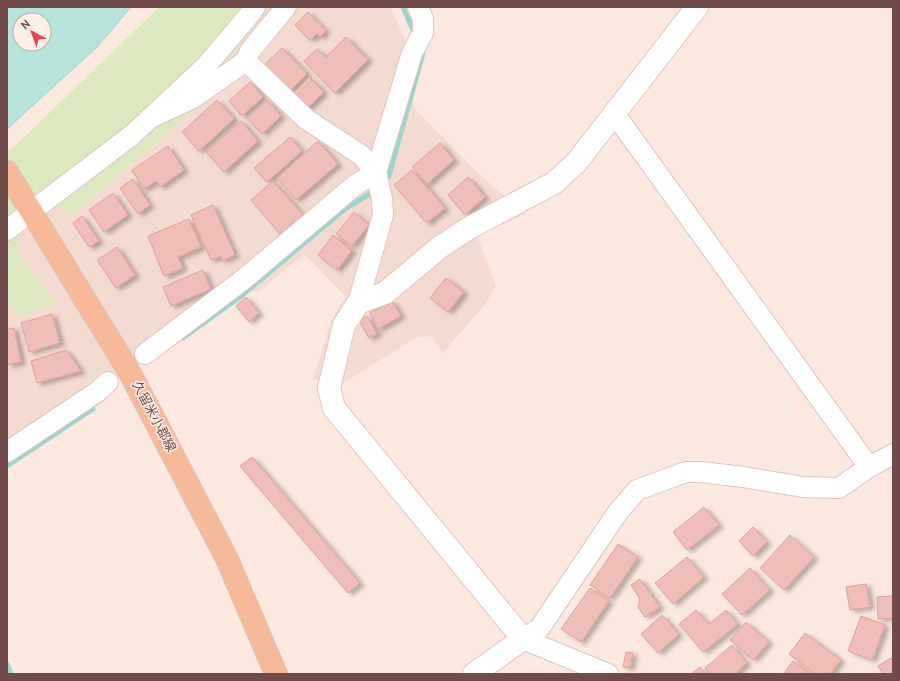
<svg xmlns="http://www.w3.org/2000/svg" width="900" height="681" font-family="Overpass,'Noto Sans JP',sans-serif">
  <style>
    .residential { fill: #f4dbd2 }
    .green { fill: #dce8c0 }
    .water { fill: #b6e3dc; stroke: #9dd5cd; fill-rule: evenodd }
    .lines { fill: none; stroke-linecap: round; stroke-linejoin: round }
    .stream { stroke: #9dd5cd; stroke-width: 5 }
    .building { fill: #efbeb9; stroke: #e1a09a; filter: url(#shadow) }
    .street-casing { stroke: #e1c5c0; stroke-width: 22 }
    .secondary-casing { stroke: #e5c4bd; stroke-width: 24 }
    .primary-casing { stroke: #d4c9c8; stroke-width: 24 }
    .street { stroke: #fff; stroke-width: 20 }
    .secondary { stroke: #fff; stroke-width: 22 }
    .primary { stroke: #f8b99a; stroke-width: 22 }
    .labels { text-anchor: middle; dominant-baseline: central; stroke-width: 3; stroke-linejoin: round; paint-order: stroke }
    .street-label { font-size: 13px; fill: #714b49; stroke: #feeee6 }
  </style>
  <defs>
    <filter id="shadow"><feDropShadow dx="4.5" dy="2.5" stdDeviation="2" flood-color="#0004"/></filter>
  </defs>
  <rect width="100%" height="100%" fill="#fbe9e0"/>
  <path class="residential" d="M269,7H391L408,47L414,108L481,176L526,214L477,236L496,286L486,303L443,353L430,336L417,337L342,384L313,379L332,319L346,297L304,254L258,292L230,286L81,397L7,447V273L23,261L12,209L40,191L71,216L211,96L225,65Z"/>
  <path class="green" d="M159,7H269L225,65L211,96L71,216L40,191L12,209L23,261L57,305L18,315L7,299V151L16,145Z"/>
  <path class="water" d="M7,7H131L97,47L7,129ZM20,20H44V44H20Z"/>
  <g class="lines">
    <g class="stream">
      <path d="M403,7L415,35"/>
      <path d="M383,183L389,176L423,53L421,48"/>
      <path d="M183,338L240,297L345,209L376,190"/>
      <path d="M7,466L93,409"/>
      <path d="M7,664L11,674"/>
    </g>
  </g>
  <g class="building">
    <path d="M308,12L326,31L320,37L317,34L310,40L295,25Z"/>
    <path d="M346,37L368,60L335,93L304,61L317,49L326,57Z"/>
    <path d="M282,48L307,74L289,92L263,66Z"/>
    <path d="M309,77L324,92L307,109L292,94Z"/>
    <path d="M250,82L263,97L242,116L229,101Z"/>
    <path d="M217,100L234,119L199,151L182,132Z"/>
    <path d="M267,100L281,116L262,134L247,118Z"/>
    <path d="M241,121L258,141L224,172L206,152Z"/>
    <path d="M290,137L302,151L267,182L254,168Z"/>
    <path d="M318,141L338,164L296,200L277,178Z"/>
    <path d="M440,143L454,160L427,184L412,167Z"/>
    <path d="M168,146L184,170L160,187L156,181L144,189L132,170Z"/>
    <path d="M412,170L445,208L427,223L394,185Z"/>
    <path d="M468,177L485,197L465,215L448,195Z"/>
    <path d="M133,179L150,205L138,214L120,188Z"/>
    <path d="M273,181L303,215L280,234L251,200Z"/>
    <path d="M113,193L128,215L104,232L89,210Z"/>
    <path d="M213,205L235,255L222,261L221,256L211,260L191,215Z"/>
    <path d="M354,212L369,225L352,246L336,234Z"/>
    <path d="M82,216L99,241L89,247L73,223Z"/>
    <path d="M189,219L201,247L178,257L183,268L164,276L148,236Z"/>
    <path d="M333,235L352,251L337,270L318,255Z"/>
    <path d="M117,247L135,275L116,288L97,260Z"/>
    <path d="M203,270L211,289L171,306L163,287Z"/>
    <path d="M446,278L464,292L448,312L430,298Z"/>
    <path d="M246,297L259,313L249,322L236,306Z"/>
    <path d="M392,301L401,316L378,329L370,313Z"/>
    <path d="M52,314L60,343L29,352L21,323Z"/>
    <path d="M367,316L377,334L369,338L359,320Z"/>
    <path d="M14,328L21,362L7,365V329Z"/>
    <path d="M66,350L81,371L37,383L31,361Z"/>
    <path d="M252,457L360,583L348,593L240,466Z"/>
    <path d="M704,507L719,525L687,550L673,532Z"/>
    <path d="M753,527L767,542L753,556L739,541Z"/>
    <path d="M790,535L814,557L784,590L760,568Z"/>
    <path d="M618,544L638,557L610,598L590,585Z"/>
    <path d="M687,557L704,577L673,604L655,583Z"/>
    <path d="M750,568L770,590L742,615L722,594Z"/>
    <path d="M640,579L660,607L645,617L638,607L640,599L631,585Z"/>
    <path d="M866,584L870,607L850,610L846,587Z"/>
    <path d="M590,588L609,601L581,642L561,629Z"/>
    <path d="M893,596V618L878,619L877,597Z"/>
    <path d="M696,610L709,624L726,610L738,624L703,652L679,624Z"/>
    <path d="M662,615L679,634L658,653L641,634Z"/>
    <path d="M861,616L885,625L872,660L848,651Z"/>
    <path d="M746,622L769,642L753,660L730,640Z"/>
    <path d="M805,633L841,660L830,674H815L789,654Z"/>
    <path d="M732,645L747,663L737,672L739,674H710L705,668Z"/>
    <path d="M626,652L633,653L630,668L623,667Z"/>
    <path d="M891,658L893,661V674H883L878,666Z"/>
    <path d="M793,661L810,674H783Z"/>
    <path d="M700,667L705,674H691Z"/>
  </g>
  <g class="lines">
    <g class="street-casing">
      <g id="street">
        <path d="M246,61L250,51L286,7"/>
        <path d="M614,113L869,467"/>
        <path d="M150,118L193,98L246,61L306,119L361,155L376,172L382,199L383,215L358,303"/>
        <path d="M7,230L132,135L206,66L250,14L255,7"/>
        <path d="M145,354L244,279L354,186L376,172L412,53L423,33V19L418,7"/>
        <path d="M7,452L97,392L108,382"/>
        <path d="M523,639L539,629L618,512L637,490L686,472H701L743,477L803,487L839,488L869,467L893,454"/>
        <path d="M523,639L608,674"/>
      </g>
    </g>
    <g class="secondary-casing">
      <path id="secondary" d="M474,674L523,639L334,408L329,388L344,325L358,303L385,293L440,247L469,228L554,183L576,163L697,7"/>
    </g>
    <g class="primary-casing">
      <path id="primary" d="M7,172L130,373L227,559L276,674"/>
    </g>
    <use href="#street" class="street"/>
    <use href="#secondary" class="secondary"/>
    <use href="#primary" class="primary"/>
  </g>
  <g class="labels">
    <g class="street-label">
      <text transform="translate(153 417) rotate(62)">久留米小郡線</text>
    </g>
  </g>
  <rect width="900" height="681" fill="none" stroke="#714b49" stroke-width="16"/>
  <g transform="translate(32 32) rotate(319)"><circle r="19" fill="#feeee6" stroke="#c6ada7"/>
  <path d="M0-3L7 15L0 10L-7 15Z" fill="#e24955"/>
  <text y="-6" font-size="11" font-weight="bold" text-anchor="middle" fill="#714b49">N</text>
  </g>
</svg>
